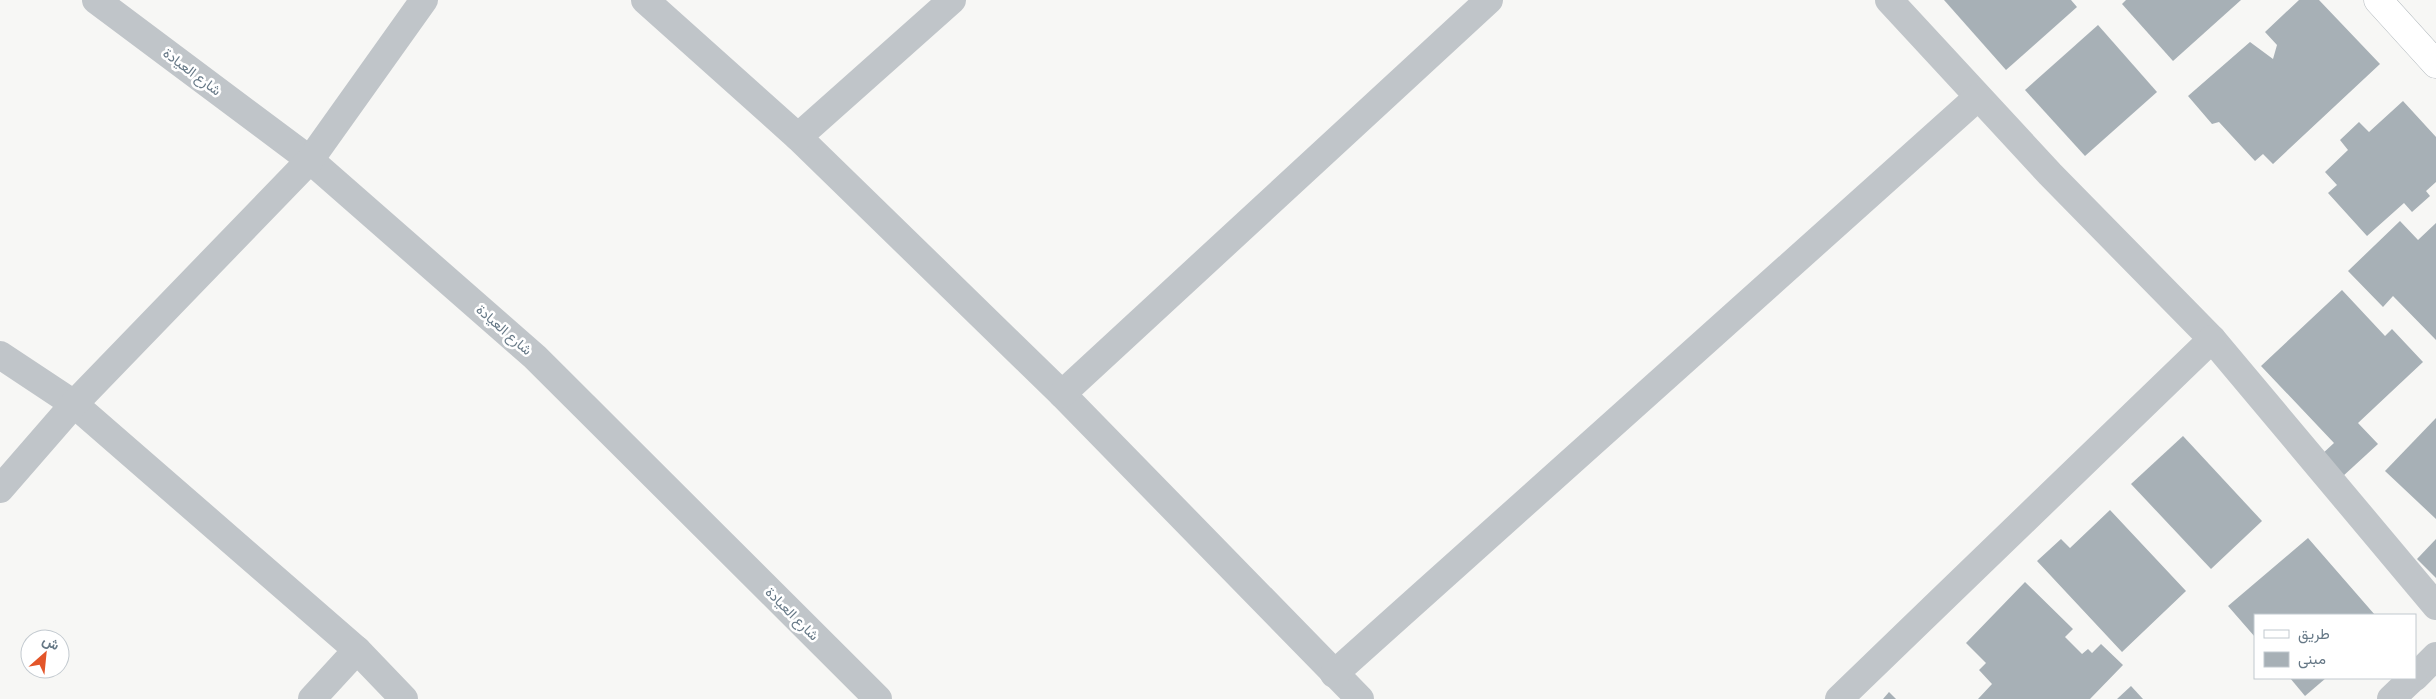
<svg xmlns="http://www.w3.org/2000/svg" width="2436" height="699" font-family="Signika,Vazirmatn,sans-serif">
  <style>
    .building { fill: #a7b0b6 }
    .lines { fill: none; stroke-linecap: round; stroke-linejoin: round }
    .secondary-casing { stroke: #b0b7bc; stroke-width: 29 }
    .street { stroke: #c0c5c9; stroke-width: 28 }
    .secondary { stroke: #fff; stroke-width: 28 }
    .labels { text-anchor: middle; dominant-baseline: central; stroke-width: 5; stroke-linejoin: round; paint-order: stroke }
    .street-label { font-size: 14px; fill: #667886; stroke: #fff }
  </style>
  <rect width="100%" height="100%" fill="#f7f7f5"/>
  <g class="building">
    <path d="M1944,0H2071L2077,7L2006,70Z"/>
    <path d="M2126,0H2241L2173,61L2122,4Z"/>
    <path d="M2299,0H2319L2380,64L2273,164L2263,154L2255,161L2219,122L2212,124L2188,96L2250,42L2273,59L2277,45L2265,32Z"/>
    <path d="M2098,25L2157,92L2085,156L2025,90Z"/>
    <path d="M2403,101L2436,137V182L2426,191L2430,196L2412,212L2404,203L2367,236L2328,193L2337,185L2325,172L2348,150L2340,140L2359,122L2369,132Z"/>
    <path d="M2400,221L2418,240L2436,223V340L2393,296L2383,307L2348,271Z"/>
    <path d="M2342,290L2385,336L2392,329L2423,362L2358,423L2378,444L2342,477L2321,455L2334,443L2261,366Z"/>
    <path d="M2436,418V519L2385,471Z"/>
    <path d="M2183,436L2262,521L2211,569L2131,484Z"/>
    <path d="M2110,510L2186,591L2122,652L2037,561L2061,539L2070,548Z"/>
    <path d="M2308,538L2375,615H2255V637L2228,606Z"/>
    <path d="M2436,539V578L2417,559Z"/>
    <path d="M2025,582L2073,629L2065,637L2082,654L2088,649L2092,653L2101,644L2123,665L2090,699H1978L1992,684L1979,670L1986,663L1966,643Z"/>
    <path d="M2290,678H2326L2305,696Z"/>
    <path d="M2131,686L2143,699H2117Z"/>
    <path d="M1889,692L1896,699H1883Z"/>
  </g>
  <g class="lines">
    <g class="secondary-casing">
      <path id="secondary" d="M2378,0L2436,64"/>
    </g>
    <g class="street">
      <path d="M96,0L310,160L535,357L878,699"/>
      <path d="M645,0L798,137L1062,394L1360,699"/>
      <path d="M1889,0L2050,174L2212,339L2436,606"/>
      <path d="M798,137L952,0"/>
      <path d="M0,355L74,404L357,650L404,699"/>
      <path d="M1062,394L1489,0"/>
      <path d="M0,489L74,404L310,160L424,0"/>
      <path d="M1334,674L1978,97"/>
      <path d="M2415,677L2436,656"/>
      <path d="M312,699L357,650"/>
      <path d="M1839,699L2212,339"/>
      <path d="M2391,699L2413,678"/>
    </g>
    <use href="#secondary" class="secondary"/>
  </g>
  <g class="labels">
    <g class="street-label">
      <text transform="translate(192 72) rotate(37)">شارع العيادة</text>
      <text transform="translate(504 330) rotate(41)">شارع العيادة</text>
      <text transform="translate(792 614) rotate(45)">شارع العيادة</text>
    </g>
  </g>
  <rect x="2254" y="614" width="162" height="65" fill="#ffffff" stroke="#c2c9cf"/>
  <rect x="2264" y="630" width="25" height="8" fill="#ffffff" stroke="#c2c9cf"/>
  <text x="2298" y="639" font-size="15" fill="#667886">طريق</text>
  <rect x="2264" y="652" width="25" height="15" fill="#a7b0b6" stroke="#c2c9cf"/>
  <text x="2298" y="664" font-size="15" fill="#667886">مبنى</text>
  <g transform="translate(45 654) rotate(27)"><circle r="24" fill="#ffffff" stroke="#c2c9cf"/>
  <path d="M0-4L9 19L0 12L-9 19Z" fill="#e35529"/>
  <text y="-8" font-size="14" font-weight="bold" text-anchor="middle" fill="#667886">ش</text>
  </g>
</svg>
